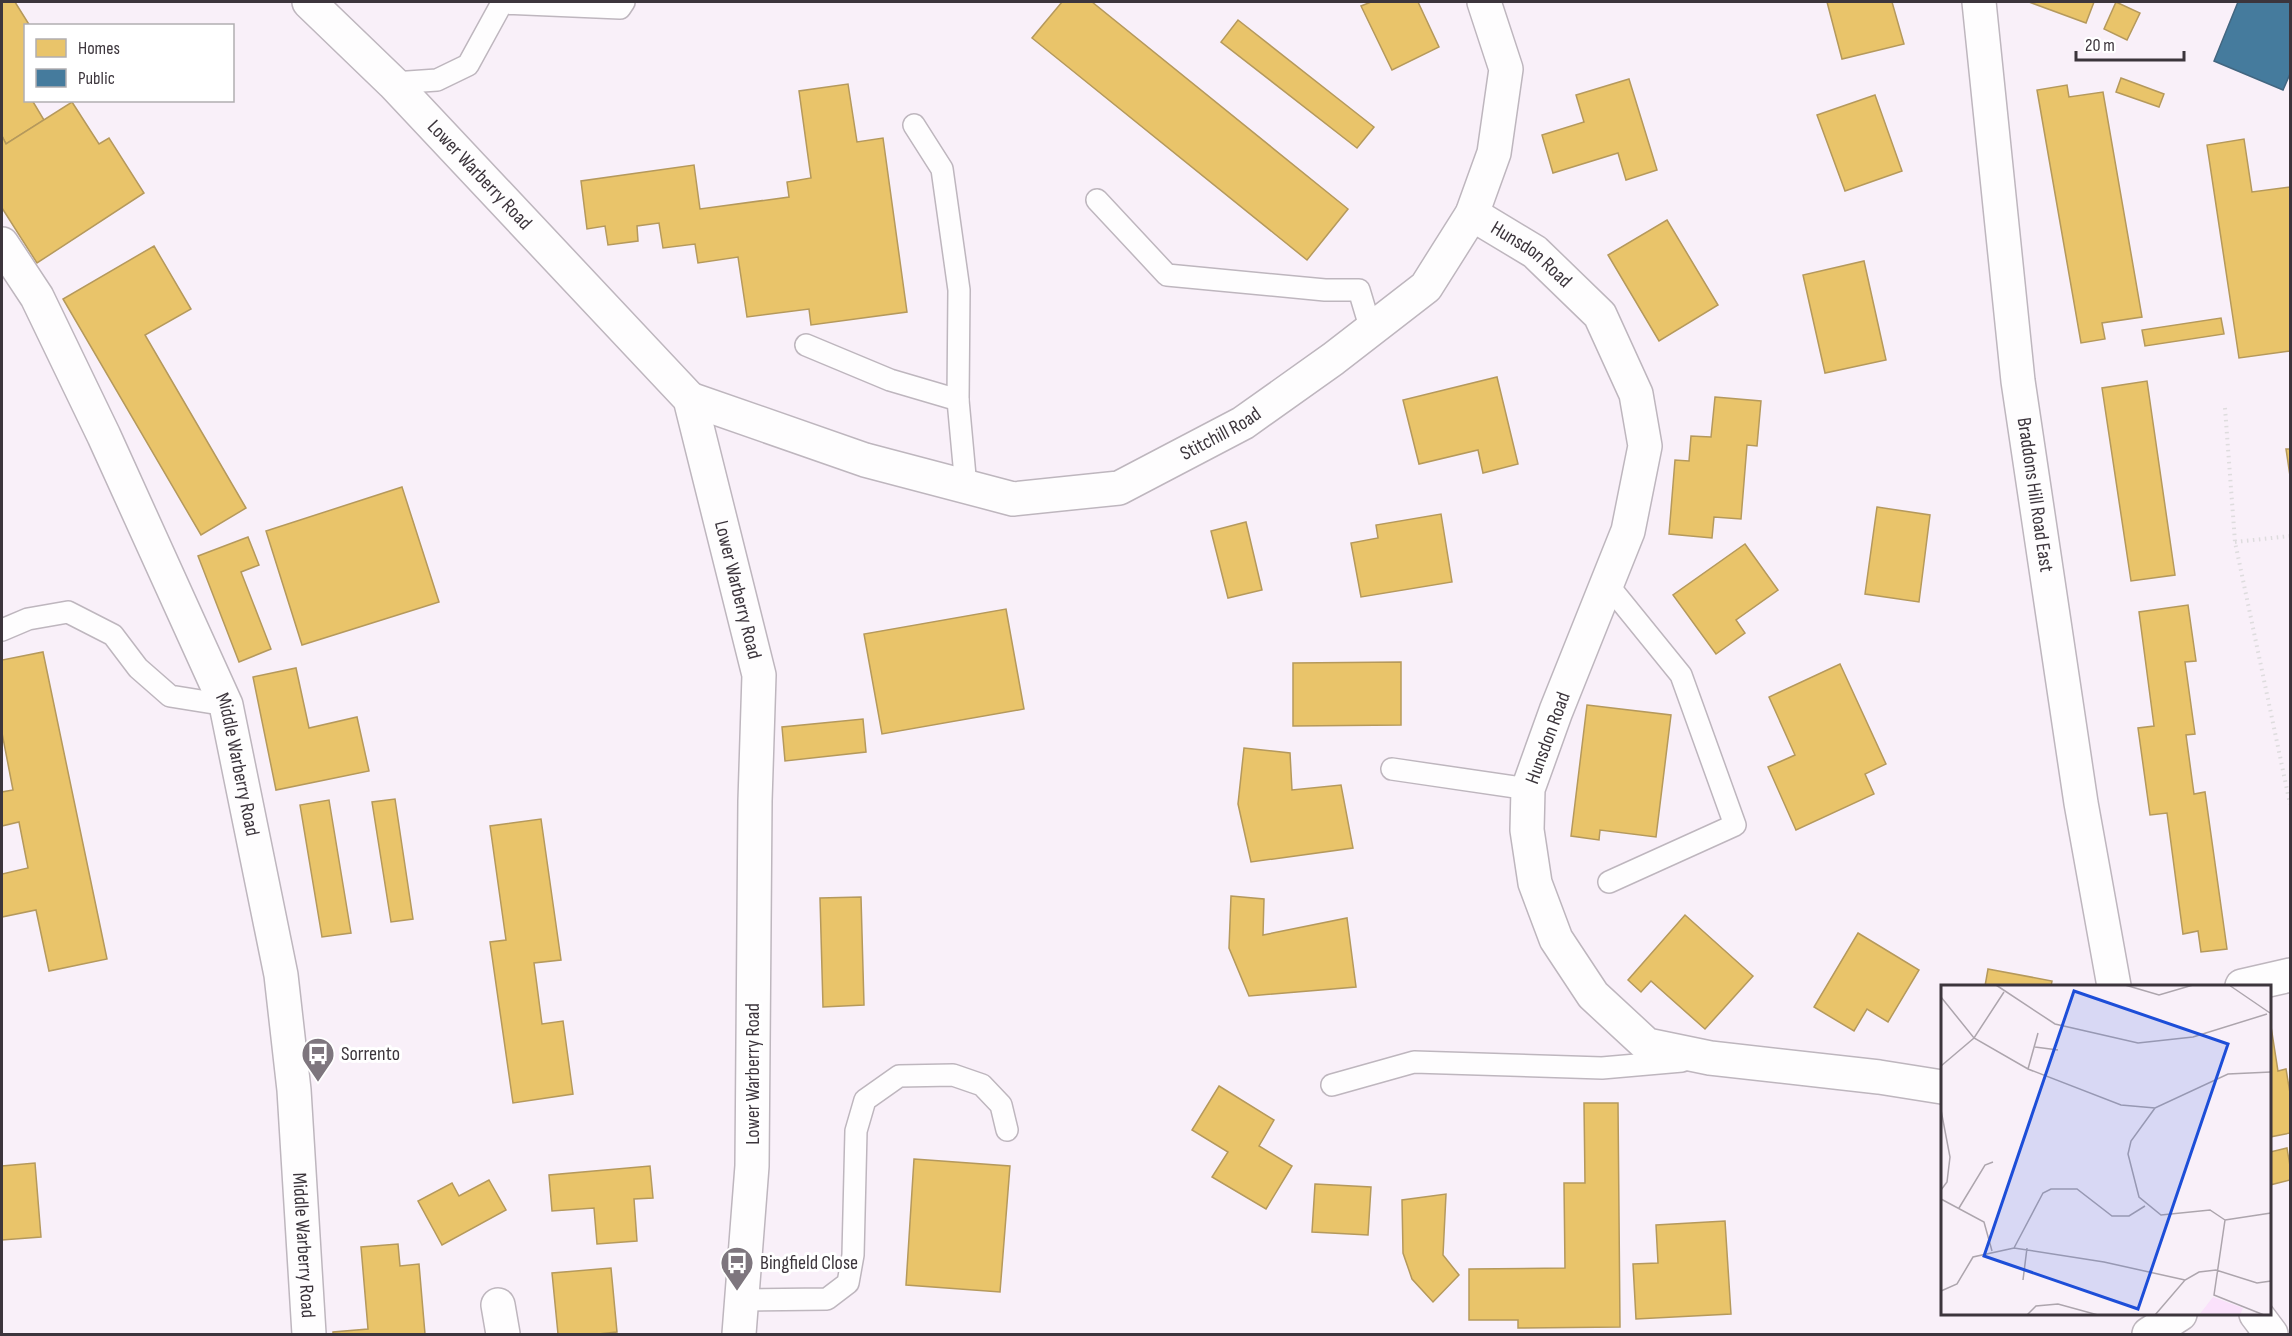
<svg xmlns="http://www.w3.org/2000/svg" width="2292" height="1336" font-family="'Sofia Sans Condensed',sans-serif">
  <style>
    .homes { fill: #e9c46a; stroke: #b5995c; stroke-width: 1.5 }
    .public { fill: #457b9d; stroke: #426680; stroke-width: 1.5 }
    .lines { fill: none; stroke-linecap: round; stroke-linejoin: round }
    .lane-casing { stroke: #beb6be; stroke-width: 24 }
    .street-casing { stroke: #beb6be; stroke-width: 36 }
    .path { stroke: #dedcde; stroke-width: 4; stroke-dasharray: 1.5 4.5; stroke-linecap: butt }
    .lane { stroke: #fefdfe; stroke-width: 21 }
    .street { stroke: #fefdfe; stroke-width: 33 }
    .labels { text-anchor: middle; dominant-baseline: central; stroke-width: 6; stroke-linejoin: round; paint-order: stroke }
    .street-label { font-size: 20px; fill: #3c353c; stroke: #fff }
    .poi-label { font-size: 20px; fill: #3c353c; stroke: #fff; text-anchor: start }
    .inset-road { fill: none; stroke: #ada5ad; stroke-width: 1.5 }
    .view { fill: #1d4ed8; fill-opacity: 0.15; stroke: #1d4ed8; stroke-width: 3 }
    .inset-edge { fill: none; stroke: #3c353c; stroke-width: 3 }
  </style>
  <rect width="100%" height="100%" fill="#f9f0f9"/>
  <g class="homes">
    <path d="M2,2H15L30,26H26V100H32L44,120L6,144L2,136Z"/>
    <path d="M1062,2H1092L1348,209L1307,260L1032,38Z"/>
    <path d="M1371,2H1418L1439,47L1392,70L1361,6Z"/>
    <path d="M1827,2H1892L1904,44L1842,59Z"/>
    <path d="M2029,2H2094L2086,23Z"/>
    <path d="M2116,2L2140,13L2127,40L2104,29Z"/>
    <path d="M1238,20L1374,127L1357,148L1221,42Z"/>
    <path d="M2121,78L2164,94L2159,107L2116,92Z"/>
    <path d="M1629,79L1657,170L1626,180L1618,153L1553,173L1542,135L1584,122L1576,95Z"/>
    <path d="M848,84L857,142L883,138L907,312L811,325L809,309L747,317L738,257L698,263L695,244L663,248L659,223L637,226L638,241L608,245L605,226L587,229L581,181L694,165L700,209L789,197L787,182L811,178L799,91Z"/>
    <path d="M2067,85L2069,97L2103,92L2142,317L2102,323L2105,339L2081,343L2037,90Z"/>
    <path d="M1875,95L1902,171L1845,191L1817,115Z"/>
    <path d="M72,102L99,144L109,138L144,193L37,263L2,208V136L6,144Z"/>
    <path d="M2244,139L2252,192L2290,187V351L2239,358L2207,145Z"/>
    <path d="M1667,220L1718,305L1659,341L1608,255Z"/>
    <path d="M154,246L191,309L145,335L246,508L201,535L63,299Z"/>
    <path d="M1864,261L1886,360L1825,373L1803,275Z"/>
    <path d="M2221,318L2224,334L2145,346L2142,330Z"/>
    <path d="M1497,377L1518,464L1483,473L1478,450L1419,464L1403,400Z"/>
    <path d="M2147,381L2175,575L2131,581L2102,388Z"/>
    <path d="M1715,397L1761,401L1757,446L1747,445L1741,519L1714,517L1712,538L1669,534L1675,460L1689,461L1691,436L1711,437Z"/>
    <path d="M2286,449H2290V476Z"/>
    <path d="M402,487L439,602L302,645L266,531Z"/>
    <path d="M1877,507L1930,515L1919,602L1865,594Z"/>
    <path d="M1441,514L1452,582L1361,597L1351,543L1378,538L1376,525Z"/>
    <path d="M1246,522L1262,590L1228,598L1211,531Z"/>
    <path d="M248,537L259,565L241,572L271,649L239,662L198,556Z"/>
    <path d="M1745,544L1778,590L1736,620L1745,633L1716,654L1673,595Z"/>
    <path d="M2188,605L2196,661L2185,662L2195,734L2186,735L2194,794L2205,792L2227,949L2201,952L2198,931L2183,934L2167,813L2150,815L2138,728L2154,726L2139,612Z"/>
    <path d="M1006,609L1024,709L882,734L864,634Z"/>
    <path d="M43,652L107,959L49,971L36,910L2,917V874L28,868L19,822L2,826V792L13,790L2,733V660Z"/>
    <path d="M1401,662V725L1293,726V663Z"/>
    <path d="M1840,664L1886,764L1865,774L1874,794L1796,830L1768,767L1795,755L1769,697Z"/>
    <path d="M296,668L309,728L357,717L369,771L276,790L253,677Z"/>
    <path d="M1587,705L1671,715L1656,837L1600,830L1599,840L1571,836Z"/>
    <path d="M863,719L866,752L785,761L782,727Z"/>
    <path d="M1244,748L1290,753L1292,790L1341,785L1353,848L1251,862L1238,804Z"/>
    <path d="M395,799L413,919L391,922L372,802Z"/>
    <path d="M329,800L351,933L322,937L300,805Z"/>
    <path d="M541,819L561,960L534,963L542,1024L563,1021L573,1094L513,1103L490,942L506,940L490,826Z"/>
    <path d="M1231,896L1264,899L1263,935L1347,918L1356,987L1249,996L1229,948Z"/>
    <path d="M861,897L864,1005L823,1007L820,898Z"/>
    <path d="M1685,915L1753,976L1705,1029L1651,981L1641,992L1628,980Z"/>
    <path d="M1858,933L1919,970L1888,1022L1867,1009L1854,1031L1814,1007Z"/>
    <path d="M1988,969L2052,981L2051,986H1985Z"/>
    <path d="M2270,1020L2278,1071L2286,1069L2290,1093V1133L2270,1137Z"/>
    <path d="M1219,1086L1274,1120L1259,1146L1292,1166L1266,1209L1212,1177L1228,1152L1192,1130Z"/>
    <path d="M1584,1103H1618L1620,1327L1518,1328V1320H1469V1269L1565,1268L1564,1183H1585Z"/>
    <path d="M2287,1148L2290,1166V1180L2270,1185V1152Z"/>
    <path d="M914,1159L1010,1166L1000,1292L906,1285Z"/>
    <path d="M35,1163L41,1237L2,1240V1166Z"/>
    <path d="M650,1166L653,1198L634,1199L637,1241L597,1244L594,1208L552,1211L549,1175Z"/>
    <path d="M489,1180L506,1210L442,1245L418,1201L452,1183L459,1196Z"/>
    <path d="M1315,1184L1371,1187L1368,1235L1312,1232Z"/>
    <path d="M1446,1194L1443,1255L1459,1275L1433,1302L1412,1279L1403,1253L1402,1200Z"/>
    <path d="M1725,1221L1731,1314L1636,1319L1633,1264L1658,1263L1656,1225Z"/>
    <path d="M398,1244L400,1266L419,1264L425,1334H333V1332L368,1329L361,1247Z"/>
    <path d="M611,1268L617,1332L598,1334H558L552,1273Z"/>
  </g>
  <path class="public" d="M2238,2H2290V74L2283,90L2214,61Z"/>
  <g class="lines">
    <g class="lane-casing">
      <g id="lane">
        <path d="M393,83L437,80L468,65L502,3L620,8L624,2"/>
        <path d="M914,125L942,169L959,290L958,400L966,487"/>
        <path d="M1097,200L1167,275L1325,290H1359L1371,330"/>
        <path d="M806,345L890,380L958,400"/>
        <path d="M1608,585L1681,675L1735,825L1609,882"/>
        <path d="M2,630L28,619L68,612L113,635L138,668L170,696L226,705"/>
        <path d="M1392,769L1528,789"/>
        <path d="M1332,1085L1414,1062L1602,1068L1682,1061"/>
        <path d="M741,1300L827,1299L848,1283L853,1255L856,1131L865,1100L899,1076L953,1075L982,1085L1001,1105L1007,1130"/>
      </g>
    </g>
    <g class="street-casing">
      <g id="street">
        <path id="s1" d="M309,2L393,83L690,399L759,675L755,801L752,1166L739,1334"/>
        <path id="s2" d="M1979,2L2018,381L2081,803L2114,986"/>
        <path id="s3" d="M1472,214L1535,252L1600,315L1636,394L1645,446L1628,531L1556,711L1528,789L1527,830L1535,883L1556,939L1593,995L1647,1045L1710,1058L1879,1077L1942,1087"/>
        <path id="s4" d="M2,244L37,297L104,436L226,705L281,975L294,1090L309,1334"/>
        <path id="s5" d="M690,399L865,460L1013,499L1119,488L1243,423L1333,359L1426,287L1472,214L1494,153L1506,69L1484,2"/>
        <path d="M2242,986L2290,975"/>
        <path d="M498,1305L503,1334"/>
        <path d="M2256,1314L2271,1334"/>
        <path d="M2149,1334L2180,1314"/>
      </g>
    </g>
    <g class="path">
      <path d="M2225,408L2235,542L2290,804"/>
      <path d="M2235,542L2290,536"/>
    </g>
    <use href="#lane" class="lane"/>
    <use href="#street" class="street"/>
  </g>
  <defs>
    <g id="bus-pin" transform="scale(1.725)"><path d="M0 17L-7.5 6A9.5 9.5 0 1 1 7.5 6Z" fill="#7e767e" stroke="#fff"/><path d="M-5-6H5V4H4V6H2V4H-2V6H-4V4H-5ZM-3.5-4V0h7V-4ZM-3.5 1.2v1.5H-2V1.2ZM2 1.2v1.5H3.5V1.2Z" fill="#fff"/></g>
  </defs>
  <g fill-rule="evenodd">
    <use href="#bus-pin" x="318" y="1054"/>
    <use href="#bus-pin" x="737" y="1263"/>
  </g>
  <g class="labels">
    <g class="street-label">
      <text stroke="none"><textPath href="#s1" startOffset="243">Lower Warberry Road</textPath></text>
      <text stroke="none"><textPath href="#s3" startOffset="72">Hunsdon Road</textPath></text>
      <text stroke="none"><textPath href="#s5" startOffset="560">Stitchill Road</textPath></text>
      <text stroke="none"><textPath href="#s2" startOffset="496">Braddons Hill Road East</textPath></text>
      <text stroke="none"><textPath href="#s1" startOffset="747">Lower Warberry Road</textPath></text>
      <text transform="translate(1548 738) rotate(-70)">Hunsdon Road</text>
      <text stroke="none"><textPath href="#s4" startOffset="574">Middle Warberry Road</textPath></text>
      <text transform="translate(753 1074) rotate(-90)">Lower Warberry Road</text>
      <text stroke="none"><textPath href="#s4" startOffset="1060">Middle Warberry Road</textPath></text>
    </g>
    <g class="poi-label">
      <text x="341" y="1054">Sorrento</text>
      <text x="760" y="1263">Bingfield Close</text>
    </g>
  </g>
  <g transform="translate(1941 985)">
    <rect width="330" height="330" fill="#f9f0f9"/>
    <path d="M272,312L302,323L299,330H258Z" fill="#fae1fb"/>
    <path class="inset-road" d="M55,0L114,39L197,58L252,52L326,29M184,0L218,10L252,0M288,0L329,28M0,12L33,53L87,84L180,120L214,123L287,89L330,87M94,62L117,65M0,81L33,53L63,7M87,84L97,48M214,123L190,156L187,169L198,212L220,230L269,225L284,235M0,125L9,172L6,197L0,205M0,214L43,237L51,266M18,223L44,180L52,177M284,235L273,310L323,330M284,235L330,228M73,263L102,208L110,204H136L171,231H188L204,221M82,295L86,263M0,306L16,299L32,272L73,263L163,277L244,295M86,330L95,321L117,319L157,330M214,330L244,295L258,287L275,285L316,298L330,296"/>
    <path class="view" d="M133,6L287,59L197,324L43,271Z"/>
    <rect width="330" height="330" class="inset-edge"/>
  </g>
  <rect width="2292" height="1336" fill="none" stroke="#3c353c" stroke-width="6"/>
  <rect x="24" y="24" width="210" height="78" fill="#ffffff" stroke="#b1aeb1" stroke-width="1.5"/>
  <rect x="36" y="39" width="30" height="18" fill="#e9c46a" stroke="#b1aeb1" stroke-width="1.5"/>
  <text x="78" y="54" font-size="18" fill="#3c353c">Homes</text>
  <rect x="36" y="69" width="30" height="18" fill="#457b9d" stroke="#b1aeb1" stroke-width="1.5"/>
  <text x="78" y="84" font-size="18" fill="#3c353c">Public</text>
  <path d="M2076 51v9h108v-9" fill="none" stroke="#3c353c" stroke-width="3"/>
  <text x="2085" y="51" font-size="18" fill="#3c353c" stroke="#ffffff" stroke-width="4.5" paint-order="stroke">20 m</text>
</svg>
